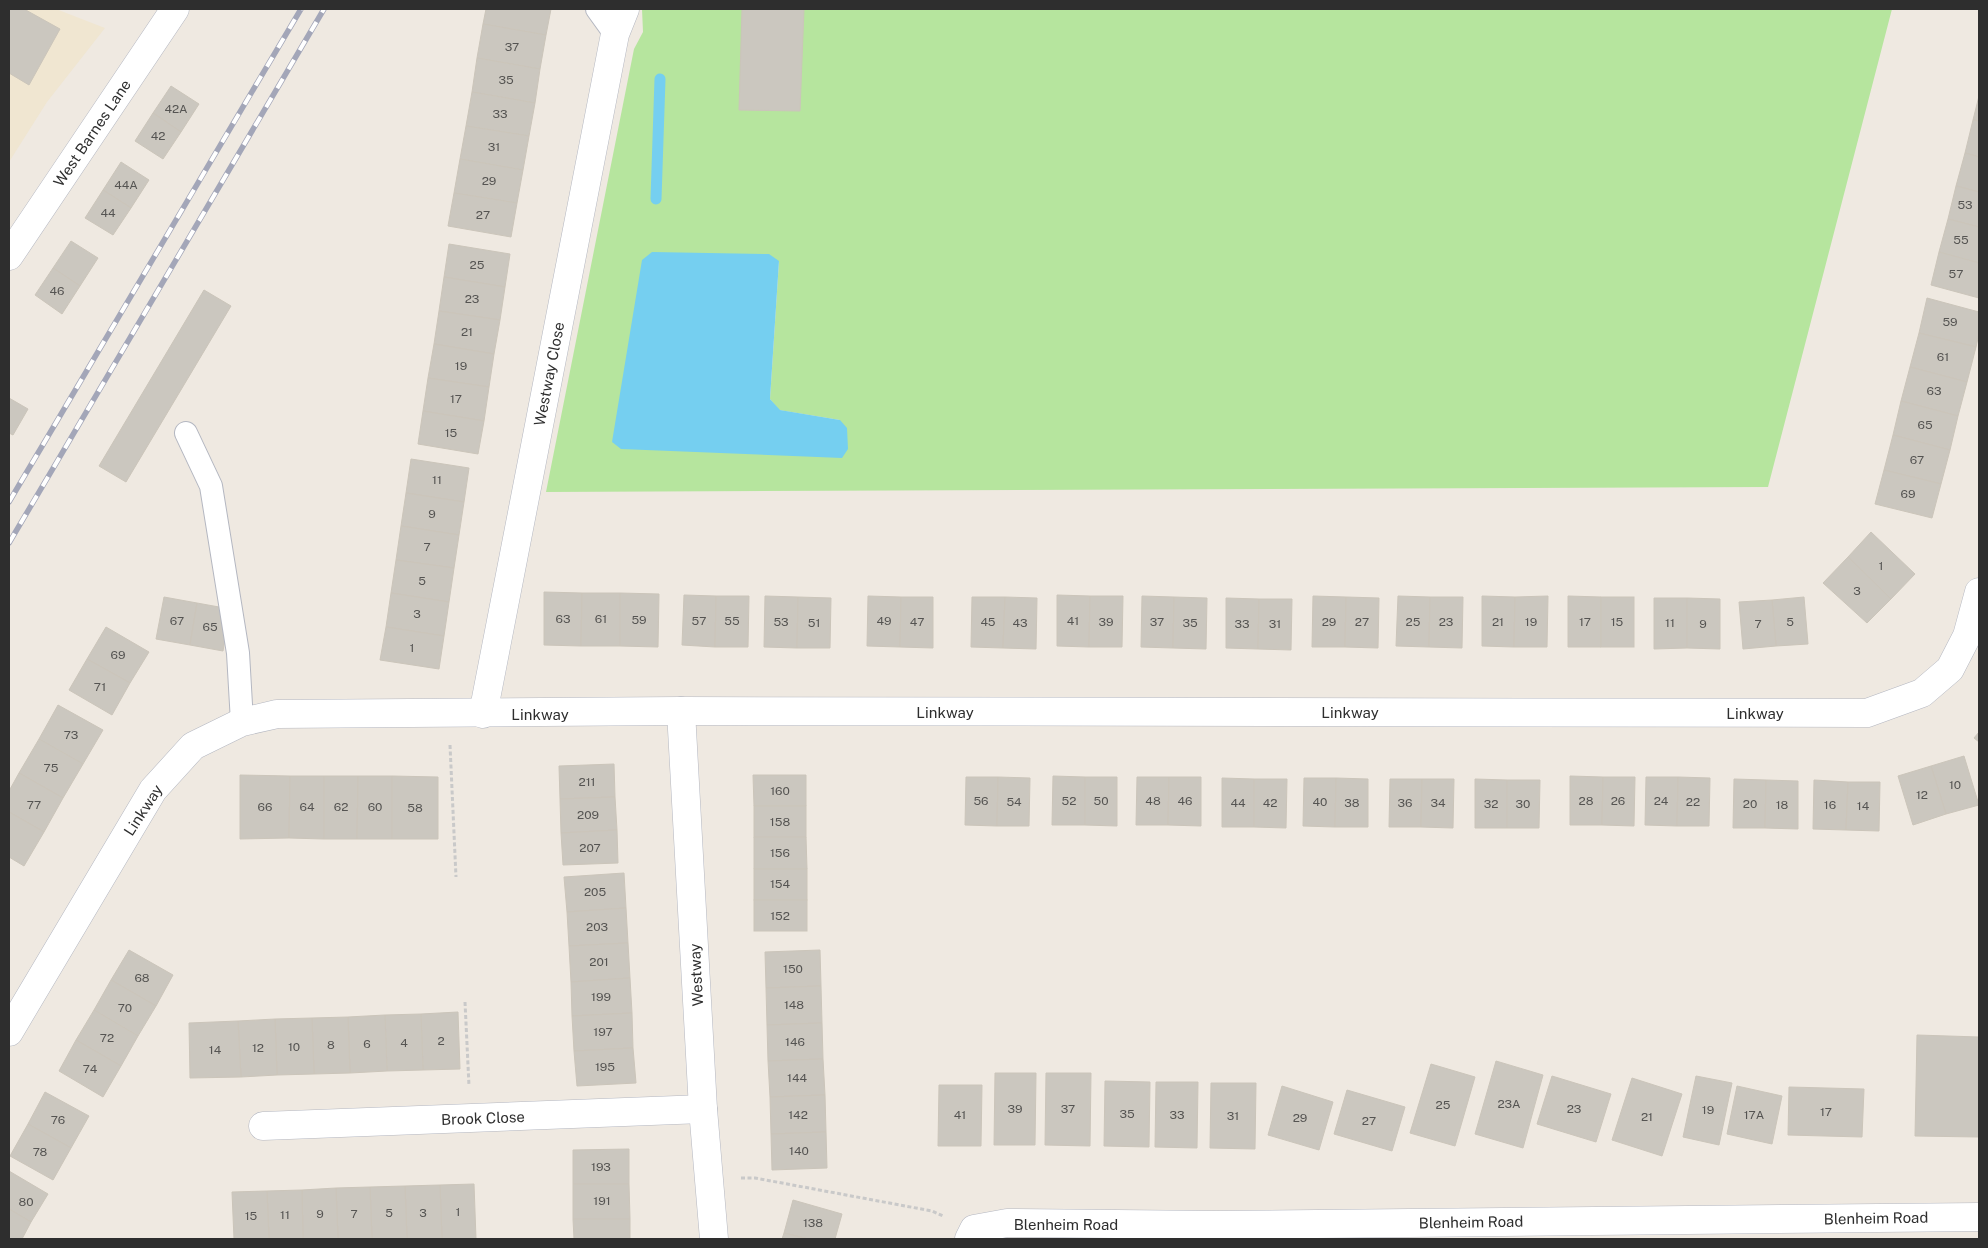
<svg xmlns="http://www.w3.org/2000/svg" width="1988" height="1248" font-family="'Public Sans',sans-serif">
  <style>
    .education { fill: #f0e6d1 }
    .green { fill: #b6e59e; fill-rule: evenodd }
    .water { fill: #75cff0 }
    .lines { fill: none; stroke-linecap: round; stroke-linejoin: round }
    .stream { stroke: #75cff0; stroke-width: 11 }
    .building { fill: #cbc7bf; stroke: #cbc5ba }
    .service-casing { stroke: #b4b7c1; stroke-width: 24 }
    .minor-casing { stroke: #b4b7c1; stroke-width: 29 }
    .secondary-casing { stroke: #b4b7c1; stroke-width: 29 }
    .path { stroke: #c9c9c9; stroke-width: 3; stroke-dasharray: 4 2.5; stroke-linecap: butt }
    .service { stroke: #fff; stroke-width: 22 }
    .minor { stroke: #fff; stroke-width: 28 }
    .secondary { stroke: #fff; stroke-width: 28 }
    .rail-casing { stroke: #a3a6b8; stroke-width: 5.5 }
    .rail { stroke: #fff; stroke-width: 4; stroke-dasharray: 11; stroke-linecap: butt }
    .labels { text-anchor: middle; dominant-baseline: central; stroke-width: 5; stroke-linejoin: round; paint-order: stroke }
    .number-label { font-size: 12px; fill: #555452 }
    .street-label { font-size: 15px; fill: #2e2e2e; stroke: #fff }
  </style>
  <rect width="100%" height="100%" fill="#efe9e1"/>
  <path class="education" d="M9,9H56L105,28L47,102L9,162Z"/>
  <path class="green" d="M642,9H1892L1768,487L546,492L634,49L643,32ZM779,261L770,399L779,410L840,420L612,442Z"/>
  <path class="water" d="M652,252L769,254L779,261L770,399L780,410L840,420L847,428L848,449L842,458L621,449L612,442L642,260Z"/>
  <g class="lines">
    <path class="stream" d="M656,199L660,79"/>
  </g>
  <g class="building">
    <path d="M9,9H24L60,29L29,85L9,73Z"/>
    <path d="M486,9H551L546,35L483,24Z"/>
    <path d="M742,9H804L800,111L739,110Z"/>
    <path d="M483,24L546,35L540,69L477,58Z"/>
    <path d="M477,58L540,69L535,103L472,92Z"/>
    <path d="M171,86L199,104L181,132L153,113Z"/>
    <path d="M472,92L535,103L529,136L466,126Z"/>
    <path d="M1979,96V121L1973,120Z"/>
    <path d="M153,113L181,132L163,159L135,141Z"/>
    <path d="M1973,120L1979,121V157L1965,153Z"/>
    <path d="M466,126L529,136L523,170L460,159Z"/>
    <path d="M1965,153L1979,157V192L1956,186Z"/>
    <path d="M460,159L523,170L517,203L454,193Z"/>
    <path d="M121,162L149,180L131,208L103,190Z"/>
    <path d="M1956,186L1979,192V227L1948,219Z"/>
    <path d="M103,190L131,208L113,235L85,218Z"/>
    <path d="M454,193L517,203L511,237L448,226Z"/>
    <path d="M1948,219L1979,227V263L1939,252Z"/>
    <path d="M71,241L98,258L80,286L53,268Z"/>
    <path d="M449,244L510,254L505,287L444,277Z"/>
    <path d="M1939,252L1979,263V298L1931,285Z"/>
    <path d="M53,268L80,286L62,314L35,295Z"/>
    <path d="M444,277L505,287L500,320L439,311Z"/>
    <path d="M204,290L231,306L126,482L99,466Z"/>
    <path d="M1927,298L1979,312V334L1976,347L1919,333Z"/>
    <path d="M439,311L500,320L494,354L434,344Z"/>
    <path d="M1919,333L1976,347L1967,382L1910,367Z"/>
    <path d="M434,344L494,354L489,387L428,378Z"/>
    <path d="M1910,367L1967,382L1958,416L1901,401Z"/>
    <path d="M428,378L489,387L484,421L423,411Z"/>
    <path d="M9,398L28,409L13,435L9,433Z"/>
    <path d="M1901,401L1958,416L1950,450L1893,435Z"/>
    <path d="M423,411L484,421L478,454L418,444Z"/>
    <path d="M1893,435L1950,450L1941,484L1884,470Z"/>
    <path d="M411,459L469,468L464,502L406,493Z"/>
    <path d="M1884,470L1941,484L1932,518L1875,504Z"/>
    <path d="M406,493L464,502L459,535L401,526Z"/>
    <path d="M401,526L459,535L454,568L396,560Z"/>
    <path d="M1871,532L1915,574L1891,599L1848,557Z"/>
    <path d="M1848,557L1891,599L1867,623L1823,583Z"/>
    <path d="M396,560L454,568L449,602L391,593Z"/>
    <path d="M544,592L582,593L581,646L544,645Z"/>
    <path d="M391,593L449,602L444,636L386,627Z"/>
    <path d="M582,593H620V646H581Z"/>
    <path d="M620,593L659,594L658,647L620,646Z"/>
    <path d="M684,595L716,596L715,647L682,645Z"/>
    <path d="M1057,595L1090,596L1089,647L1057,646Z"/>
    <path d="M716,596H749L748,647H715Z"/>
    <path d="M765,596L798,597L797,648L764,647Z"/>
    <path d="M868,596L901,597L900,647L867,646Z"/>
    <path d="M1090,596H1123L1122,647H1089Z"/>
    <path d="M1142,596L1174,597L1173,648L1141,647Z"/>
    <path d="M1313,596L1346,597L1345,647H1312Z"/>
    <path d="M1398,596L1430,597L1429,647L1396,646Z"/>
    <path d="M1482,596L1515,597L1514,647L1482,646Z"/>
    <path d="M1548,596L1547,647H1514L1515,597Z"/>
    <path d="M1568,596L1601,597V647H1568Z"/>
    <path d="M164,597L197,603L190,645L156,639Z"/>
    <path d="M798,597L831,598L830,648H797Z"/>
    <path d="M901,597H933V648L900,647Z"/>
    <path d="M972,597H1005L1003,648L971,647Z"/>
    <path d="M1005,597L1037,598L1036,649L1003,648Z"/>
    <path d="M1174,597L1207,598L1206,649L1173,648Z"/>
    <path d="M1346,597L1379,598L1378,648L1345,647Z"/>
    <path d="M1430,597H1463L1462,648L1429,647Z"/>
    <rect x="1601" y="597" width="33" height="50"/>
    <path d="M1804,597L1808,644L1776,646L1772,600Z"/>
    <path d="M1226,598L1259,599L1258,649L1226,648Z"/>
    <path d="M1654,598H1687V648L1654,649Z"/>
    <path d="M1687,598L1720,599V649L1687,648Z"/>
    <path d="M1259,599H1292L1291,650L1258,649Z"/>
    <path d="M1772,600L1776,646L1743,649L1739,602Z"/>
    <path d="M197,603L230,609L223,651L190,645Z"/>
    <path d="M106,627L149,652L130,683L87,659Z"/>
    <path d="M386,627L444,636L439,669L380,660Z"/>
    <path d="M87,659L130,683L112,715L69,690Z"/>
    <path d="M58,705L103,730L83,764L39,739Z"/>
    <path d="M1979,732V742L1974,738Z"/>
    <path d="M39,739L83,764L63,798L19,773Z"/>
    <path d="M1964,756L1979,805L1946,814L1931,766Z"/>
    <path d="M614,764L615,797L560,799L559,766Z"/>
    <path d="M1931,766L1946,814L1913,825L1898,776Z"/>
    <path d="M19,773L63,798L44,832L9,812V791Z"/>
    <path d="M240,775L290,776L289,838L240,839Z"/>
    <path d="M753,775H806V806H754Z"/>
    <path d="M290,776H324V839L289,838Z"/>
    <path d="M324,776H358L357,839H324Z"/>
    <path d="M358,776H392V839H357Z"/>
    <path d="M392,776L438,777V839H392Z"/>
    <path d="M1053,776L1085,777V825H1052Z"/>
    <path d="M1570,776L1603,777L1602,825H1570Z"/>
    <path d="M966,777H998L997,826L965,825Z"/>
    <path d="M998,777L1030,778L1029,826H997Z"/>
    <path d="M1085,777H1117V826L1085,825Z"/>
    <path d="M1137,777H1169L1168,825H1136Z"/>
    <path d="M1169,777H1201V826L1168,825Z"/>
    <path d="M1603,777H1635L1634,826L1602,825Z"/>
    <path d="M1646,777H1678L1677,826L1645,825Z"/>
    <path d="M1678,777L1710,778L1709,826H1677Z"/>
    <path d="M1222,778L1254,779V827H1222Z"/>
    <path d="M1304,778H1336L1335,827L1303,826Z"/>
    <path d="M1336,778L1368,779V827H1335Z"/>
    <path d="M1254,779H1287L1286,828L1254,827Z"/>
    <path d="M1390,779H1422L1421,827H1389Z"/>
    <path d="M1422,779H1454L1453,828L1421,827Z"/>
    <path d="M1475,779L1507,780V828H1475Z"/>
    <path d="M1734,779L1766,780L1765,828H1733Z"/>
    <path d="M1507,780H1540L1539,828H1507Z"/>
    <path d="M1766,780L1798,781V829L1765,828Z"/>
    <path d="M1814,780L1848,782L1846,830L1813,829Z"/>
    <path d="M1848,782H1880L1879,831L1846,830Z"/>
    <path d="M615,797L617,830L561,833L560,799Z"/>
    <rect x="754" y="806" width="52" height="31"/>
    <path d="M9,812L44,832L24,866L9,857Z"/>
    <path d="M617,830L618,863L563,865L561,833Z"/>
    <path d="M754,837H806L807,869H754Z"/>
    <rect x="754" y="869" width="53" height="31"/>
    <path d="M624,873L626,908L567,912L564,877Z"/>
    <rect x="754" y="900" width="53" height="31"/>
    <path d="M626,908L628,943L569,946L567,912Z"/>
    <path d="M628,943L630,978L571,982L569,946Z"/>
    <path d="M129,950L173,975L156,1006L111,980Z"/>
    <path d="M820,950L821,986L766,988L765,952Z"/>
    <path d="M630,978L632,1013L572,1016L571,982Z"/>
    <path d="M111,980L156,1006L138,1036L94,1010Z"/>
    <path d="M821,986L822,1023L767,1025L766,988Z"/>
    <path d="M94,1010L138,1036L121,1066L76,1040Z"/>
    <path d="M458,1012L460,1069L423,1070L421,1014Z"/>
    <path d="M632,1013L633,1048L574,1051L572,1016Z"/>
    <path d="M421,1014L423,1070L387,1071L385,1015Z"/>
    <path d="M385,1015L387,1071L350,1073L348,1017Z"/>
    <path d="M348,1017L350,1073L314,1074L312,1018Z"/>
    <path d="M312,1018L314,1074L277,1075L275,1019Z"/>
    <path d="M275,1019L277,1075L241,1077L238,1021Z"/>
    <path d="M238,1021L241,1077L190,1078L189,1023Z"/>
    <path d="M822,1023L823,1059L768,1061L767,1025Z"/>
    <path d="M1917,1035L1979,1037V1137L1915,1136Z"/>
    <path d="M76,1040L121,1066L103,1097L59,1071Z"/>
    <path d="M633,1048L636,1083L577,1086L574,1051Z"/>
    <path d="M823,1059L825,1095L770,1097L768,1061Z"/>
    <path d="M1496,1061L1543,1075L1523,1148L1475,1134Z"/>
    <path d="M1431,1064L1475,1077L1455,1146L1410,1133Z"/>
    <path d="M995,1073H1036L1035,1145H994Z"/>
    <path d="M1046,1073H1091L1090,1146L1045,1145Z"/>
    <path d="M1552,1076L1611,1094L1596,1142L1537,1124Z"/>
    <path d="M1696,1076L1732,1083L1719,1145L1683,1137Z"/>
    <path d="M1632,1078L1682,1094L1662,1156L1612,1140Z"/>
    <path d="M1105,1081L1150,1082L1149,1147L1104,1146Z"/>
    <path d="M1156,1082H1198L1197,1148L1155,1147Z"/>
    <path d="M1211,1083H1256L1255,1149L1210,1148Z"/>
    <path d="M939,1085H982L981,1146H938Z"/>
    <path d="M1282,1086L1333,1102L1319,1150L1268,1135Z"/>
    <path d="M1737,1086L1782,1096L1772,1144L1727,1134Z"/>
    <path d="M1789,1087L1864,1089L1862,1137L1788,1135Z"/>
    <path d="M1347,1090L1405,1107L1392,1151L1334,1134Z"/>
    <path d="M45,1092L89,1116L71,1148L28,1124Z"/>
    <path d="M825,1095L826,1132L771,1134L770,1097Z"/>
    <path d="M28,1124L71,1148L53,1180L10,1156Z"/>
    <path d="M826,1132L827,1168L772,1170L771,1134Z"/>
    <path d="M629,1149V1184H573V1150Z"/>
    <path d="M9,1171L48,1194L31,1222L9,1209Z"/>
    <path d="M474,1184L476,1239H442L440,1185Z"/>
    <path d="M573,1184H629L630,1219H573Z"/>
    <path d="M440,1185L442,1239H407L405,1186Z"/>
    <path d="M405,1186L407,1239H372L370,1187Z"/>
    <path d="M370,1187L372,1239H338L336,1188Z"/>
    <path d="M336,1188L338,1239H303L302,1190Z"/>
    <path d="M302,1190L303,1239H269L267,1191Z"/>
    <path d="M267,1191L269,1239H234L232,1192Z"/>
    <path d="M793,1200L842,1214L835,1239H808L784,1233Z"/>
    <path d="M9,1209L31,1222L22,1239H9Z"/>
    <path d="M573,1219H630V1239H574Z"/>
    <path d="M784,1233L808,1239H782Z"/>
  </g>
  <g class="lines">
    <g class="service-casing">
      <g id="service">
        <path d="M597,9L615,34"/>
        <path d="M186,433L211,486L238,653L242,722"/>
      </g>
    </g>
    <g class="minor-casing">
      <g id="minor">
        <path d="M681,711L703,1109L714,1239"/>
        <path d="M483,714L615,34L625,9"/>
        <path d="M9,1032L153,790L193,746L242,722L277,714L681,711L1867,713L1922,693L1950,669L1967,636L1979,592"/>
        <path d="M263,1126L703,1109"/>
        <path d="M969,1239L974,1229L1007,1223L1216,1225L1979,1217"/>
      </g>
    </g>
    <g class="secondary-casing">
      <path id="secondary" d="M9,256L175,9"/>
    </g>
    <g class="path">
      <path d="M450,745L456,877"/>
      <path d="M465,1002L469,1086"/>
      <path d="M741,1178H755L932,1211L943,1216"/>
    </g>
    <use href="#service" class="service"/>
    <use href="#minor" class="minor"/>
    <use href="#secondary" class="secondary"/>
    <g class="rail-casing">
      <g id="rail">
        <path d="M9,502L301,9"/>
        <path d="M9,543L324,9"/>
      </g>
    </g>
    <use href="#rail" class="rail"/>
  </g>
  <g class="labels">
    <g class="number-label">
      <text x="512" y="47">37</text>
      <text x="506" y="80">35</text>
      <text x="176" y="109">42A</text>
      <text x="500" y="114">33</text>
      <text x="158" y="136">42</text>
      <text x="494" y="147">31</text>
      <text x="489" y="181">29</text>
      <text x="126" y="185">44A</text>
      <text x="1965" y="205">53</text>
      <text x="108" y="213">44</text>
      <text x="483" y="215">27</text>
      <text x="1961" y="240">55</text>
      <text x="477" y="265">25</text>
      <text x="1956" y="274">57</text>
      <text x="57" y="291">46</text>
      <text x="472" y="299">23</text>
      <text x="1950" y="322">59</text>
      <text x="467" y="332">21</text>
      <text x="1943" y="357">61</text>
      <text x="461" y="366">19</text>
      <text x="1934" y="391">63</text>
      <text x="456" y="399">17</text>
      <text x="1925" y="425">65</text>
      <text x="451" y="433">15</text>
      <text x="1917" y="460">67</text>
      <text x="437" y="480">11</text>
      <text x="1908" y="494">69</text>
      <text x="432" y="514">9</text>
      <text x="427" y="547">7</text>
      <text x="1881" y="566">1</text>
      <text x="422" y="581">5</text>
      <text x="1857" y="591">3</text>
      <text x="417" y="614">3</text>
      <text x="563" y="619">63</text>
      <text x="601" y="619">61</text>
      <text x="639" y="620">59</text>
      <text x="177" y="621">67</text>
      <text x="699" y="621">57</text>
      <text x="732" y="621">55</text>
      <text x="884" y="621">49</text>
      <text x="1073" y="621">41</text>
      <text x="781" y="622">53</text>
      <text x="917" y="622">47</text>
      <text x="988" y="622">45</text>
      <text x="1106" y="622">39</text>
      <text x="1157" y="622">37</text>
      <text x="1329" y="622">29</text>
      <text x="1362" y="622">27</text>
      <text x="1413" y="622">25</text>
      <text x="1446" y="622">23</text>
      <text x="1498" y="622">21</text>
      <text x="1531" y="622">19</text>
      <text x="1585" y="622">17</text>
      <text x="1617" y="622">15</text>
      <text x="1790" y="622">5</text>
      <text x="814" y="623">51</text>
      <text x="1020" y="623">43</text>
      <text x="1190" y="623">35</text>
      <text x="1670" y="623">11</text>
      <text x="1242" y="624">33</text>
      <text x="1275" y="624">31</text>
      <text x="1703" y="624">9</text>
      <text x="1758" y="624">7</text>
      <text x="210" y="627">65</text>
      <text x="412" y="648">1</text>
      <text x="118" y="655">69</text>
      <text x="100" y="687">71</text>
      <text x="71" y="735">73</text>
      <text x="51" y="768">75</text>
      <text x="587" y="782">211</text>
      <text x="1955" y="785">10</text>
      <text x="780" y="791">160</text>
      <text x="1922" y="795">12</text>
      <text x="981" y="801">56</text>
      <text x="1069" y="801">52</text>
      <text x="1101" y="801">50</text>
      <text x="1153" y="801">48</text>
      <text x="1185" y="801">46</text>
      <text x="1586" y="801">28</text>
      <text x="1618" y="801">26</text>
      <text x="1661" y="801">24</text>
      <text x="1014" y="802">54</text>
      <text x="1320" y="802">40</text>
      <text x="1693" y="802">22</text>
      <text x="1238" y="803">44</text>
      <text x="1270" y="803">42</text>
      <text x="1352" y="803">38</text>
      <text x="1405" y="803">36</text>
      <text x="1438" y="803">34</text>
      <text x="1491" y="804">32</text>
      <text x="1523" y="804">30</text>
      <text x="1750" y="804">20</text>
      <text x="34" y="805">77</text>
      <text x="1782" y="805">18</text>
      <text x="1830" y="805">16</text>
      <text x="1863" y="806">14</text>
      <text x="265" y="807">66</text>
      <text x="307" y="807">64</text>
      <text x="341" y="807">62</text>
      <text x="375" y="807">60</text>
      <text x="415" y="808">58</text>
      <text x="588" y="815">209</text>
      <text x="780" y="822">158</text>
      <text x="590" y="848">207</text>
      <text x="780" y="853">156</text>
      <text x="780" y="884">154</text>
      <text x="595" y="892">205</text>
      <text x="780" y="916">152</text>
      <text x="597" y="927">203</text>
      <text x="599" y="962">201</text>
      <text x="793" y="969">150</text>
      <text x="142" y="978">68</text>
      <text x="601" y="997">199</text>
      <text x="794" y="1005">148</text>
      <text x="125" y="1008">70</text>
      <text x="603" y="1032">197</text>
      <text x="107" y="1038">72</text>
      <text x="441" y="1041">2</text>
      <text x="795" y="1042">146</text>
      <text x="404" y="1043">4</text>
      <text x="367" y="1044">6</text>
      <text x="331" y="1045">8</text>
      <text x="294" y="1047">10</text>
      <text x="258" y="1048">12</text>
      <text x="215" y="1050">14</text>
      <text x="605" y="1067">195</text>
      <text x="90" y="1069">74</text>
      <text x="797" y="1078">144</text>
      <text x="1509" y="1104">23A</text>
      <text x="1443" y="1105">25</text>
      <text x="1015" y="1109">39</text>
      <text x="1068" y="1109">37</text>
      <text x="1574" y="1109">23</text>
      <text x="1708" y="1110">19</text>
      <text x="1826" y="1112">17</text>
      <text x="1127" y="1114">35</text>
      <text x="798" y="1115">142</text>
      <text x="960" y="1115">41</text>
      <text x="1177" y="1115">33</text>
      <text x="1754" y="1115">17A</text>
      <text x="1233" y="1116">31</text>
      <text x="1647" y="1117">21</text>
      <text x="1300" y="1118">29</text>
      <text x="58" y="1120">76</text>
      <text x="1369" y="1121">27</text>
      <text x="799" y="1151">140</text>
      <text x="40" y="1152">78</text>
      <text x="601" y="1167">193</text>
      <text x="602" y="1201">191</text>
      <text x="26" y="1202">80</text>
      <text x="458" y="1212">1</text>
      <text x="389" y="1213">5</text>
      <text x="423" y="1213">3</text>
      <text x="320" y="1214">9</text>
      <text x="354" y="1214">7</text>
      <text x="285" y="1215">11</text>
      <text x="251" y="1216">15</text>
      <text x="813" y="1223">138</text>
    </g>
    <g class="street-label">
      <text transform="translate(92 133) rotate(-56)">West Barnes Lane</text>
      <text transform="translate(549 374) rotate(-79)">Westway Close</text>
      <text x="945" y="712">Linkway</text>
      <text x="1350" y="712">Linkway</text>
      <text x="1755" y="713">Linkway</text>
      <text x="540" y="714">Linkway</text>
      <text transform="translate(143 810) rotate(-57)">Linkway</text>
      <text transform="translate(696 975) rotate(-93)">Westway</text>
      <text transform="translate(483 1118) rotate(-2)">Brook Close</text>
      <text transform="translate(1876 1218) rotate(-1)">Blenheim Road</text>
      <text transform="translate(1471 1222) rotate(-1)">Blenheim Road</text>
      <text x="1066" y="1224">Blenheim Road</text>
    </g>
  </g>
  <rect width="1988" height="1248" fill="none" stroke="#2e2e2e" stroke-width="20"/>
</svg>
